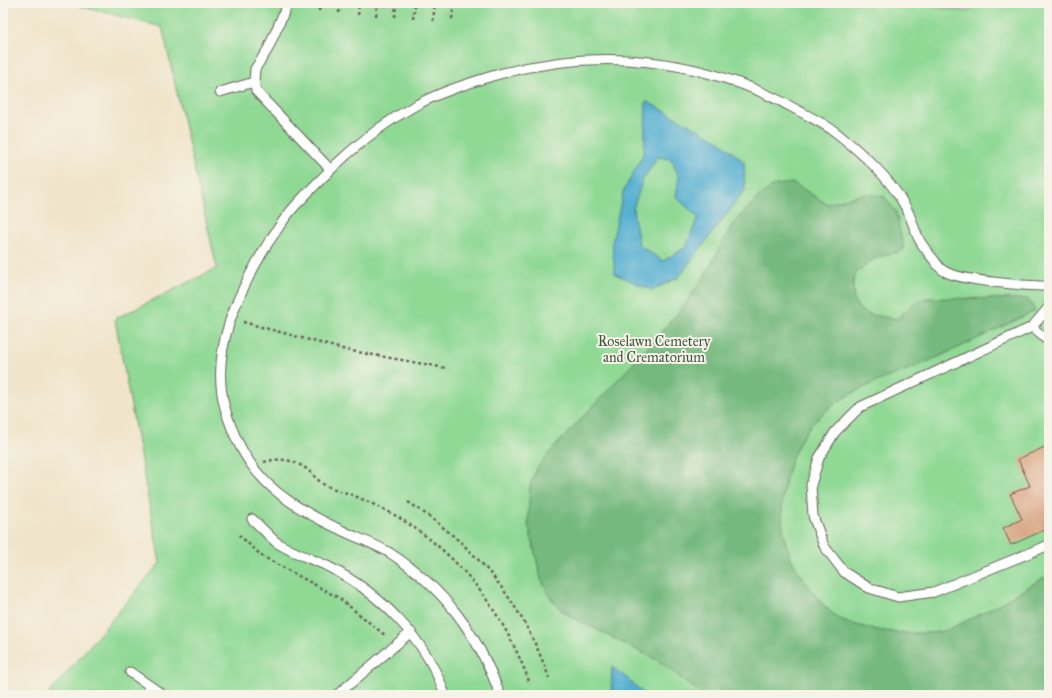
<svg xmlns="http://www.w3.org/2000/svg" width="1052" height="698" font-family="'IM FELL Great Primer',serif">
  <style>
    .industrial { fill: #cfc0ba }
    .green { fill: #90d995; stroke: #567a58 }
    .forest { fill: #74b97e; stroke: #486a4d }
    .water { fill: #53aed1; stroke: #386576; fill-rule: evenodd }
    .building { fill: #dbaa8b }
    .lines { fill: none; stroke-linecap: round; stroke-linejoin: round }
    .lane-casing { stroke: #666259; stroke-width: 11 }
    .path { stroke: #666259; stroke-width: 2.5; stroke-dasharray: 3 3; stroke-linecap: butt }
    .lane { stroke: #fff; stroke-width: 9 }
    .labels { text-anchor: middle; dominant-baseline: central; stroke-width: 4; stroke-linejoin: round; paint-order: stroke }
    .park-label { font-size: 14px; fill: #3f5540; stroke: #f7f3e8 }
  </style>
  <rect width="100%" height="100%" fill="#f7f3e8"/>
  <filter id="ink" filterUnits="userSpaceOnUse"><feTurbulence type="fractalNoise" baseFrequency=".025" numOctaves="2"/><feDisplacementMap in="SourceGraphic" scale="8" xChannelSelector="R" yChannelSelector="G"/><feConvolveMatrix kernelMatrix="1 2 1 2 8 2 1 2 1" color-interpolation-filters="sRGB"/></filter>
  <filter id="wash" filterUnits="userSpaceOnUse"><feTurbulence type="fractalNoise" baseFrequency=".012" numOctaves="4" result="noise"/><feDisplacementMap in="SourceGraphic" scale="16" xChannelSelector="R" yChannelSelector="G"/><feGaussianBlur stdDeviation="0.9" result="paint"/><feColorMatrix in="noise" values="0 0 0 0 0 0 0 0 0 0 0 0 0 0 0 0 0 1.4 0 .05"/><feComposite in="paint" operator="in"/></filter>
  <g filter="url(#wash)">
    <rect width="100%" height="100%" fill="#f0e5cb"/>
    <path class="industrial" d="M910,3H978L967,12Z"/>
    <path class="green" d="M81,3H910L967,12L978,3H1049V695H48L160,563L115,319L217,268L162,27L79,6Z"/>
    <path class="forest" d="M793,183L827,204L863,194L884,196L896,212L904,250L874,259L857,272L853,281L854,300L859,309L867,314L897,319L918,300L927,298L1028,299L1035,311C1001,327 966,345 931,360C893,377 848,388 818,418C788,446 776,501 785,540C790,561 802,579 815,595C823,604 831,615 843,620C871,632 908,635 939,632C947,631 956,625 964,622C992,609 1017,594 1043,578L1049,577V695H703L659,661L575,619L560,609L549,595L541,579L528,523L530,485L537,468L549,453L644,352L685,304L706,274L732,225L758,197L775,185Z"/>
    <g class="water">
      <path d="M646,101L721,142L744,162L745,190L678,278L652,290L615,274L612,243L623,192L644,153ZM658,157L671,159L679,177L676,197L698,217L686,247L663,261L639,245L633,209L643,179Z"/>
      <path d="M612,667L628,679L645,695H611Z"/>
    </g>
    <g id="blocks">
      <path class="building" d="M1049,445V528L1011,545L1003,528L1022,519L1010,494L1030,486L1018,459Z"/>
    </g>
  </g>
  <g filter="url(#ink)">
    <use href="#blocks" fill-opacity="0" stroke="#666259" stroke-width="1"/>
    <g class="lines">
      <g class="lane-casing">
        <g id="lane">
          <path d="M288,3L268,49L255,69L254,82L256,91L330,169"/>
          <path d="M220,92L254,82"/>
          <path d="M1049,307L1032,327L860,407L835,432L819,458L811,485L813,516L824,546L844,572L869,588L898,597L934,592L1049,545"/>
          <path d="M1032,327L1049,342"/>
          <path d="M252,519C260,526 268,535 276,542C290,552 313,559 329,567C380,593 427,640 445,695"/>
          <path d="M130,672L163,695"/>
          <path d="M337,695L411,632"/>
          <path d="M500,695C478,634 445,589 390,553C375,544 357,538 341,530C281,502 244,475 225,408C209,350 239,291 268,243C277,230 284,218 295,206C330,169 366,133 411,108C435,94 463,85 489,77C595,46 702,56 799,111C812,118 827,125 838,134C864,155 889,177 905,206C912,217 914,231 920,241C924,248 929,254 934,260C936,263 940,269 944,271C960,281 1028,286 1049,286"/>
        </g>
      </g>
      <g class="path">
        <path d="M319,11L320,3"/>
        <path d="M339,13L340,3"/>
        <path d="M358,15L359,3"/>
        <path d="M376,16L377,3"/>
        <path d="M395,17L396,3"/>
        <path d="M413,19L415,3"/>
        <path d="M452,19L454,3"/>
        <path d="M433,21L435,3"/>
        <path d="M243,322L346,350L446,368"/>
        <path d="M264,462C279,457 295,460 308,470C313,474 317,480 323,484C334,490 346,492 357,497C371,503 386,510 398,517C463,557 504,613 530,684"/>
        <path d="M408,502C476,546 522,601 549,678"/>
        <path d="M239,535L262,556L339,598L386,636"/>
      </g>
      <use href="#lane" class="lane"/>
    </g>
  </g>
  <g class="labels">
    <g class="park-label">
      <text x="654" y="341">Roselawn Cemetery<tspan x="654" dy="16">and Crematorium</tspan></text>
    </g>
  </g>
  <rect width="1052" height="698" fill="none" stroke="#f7f3e8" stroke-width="16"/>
</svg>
